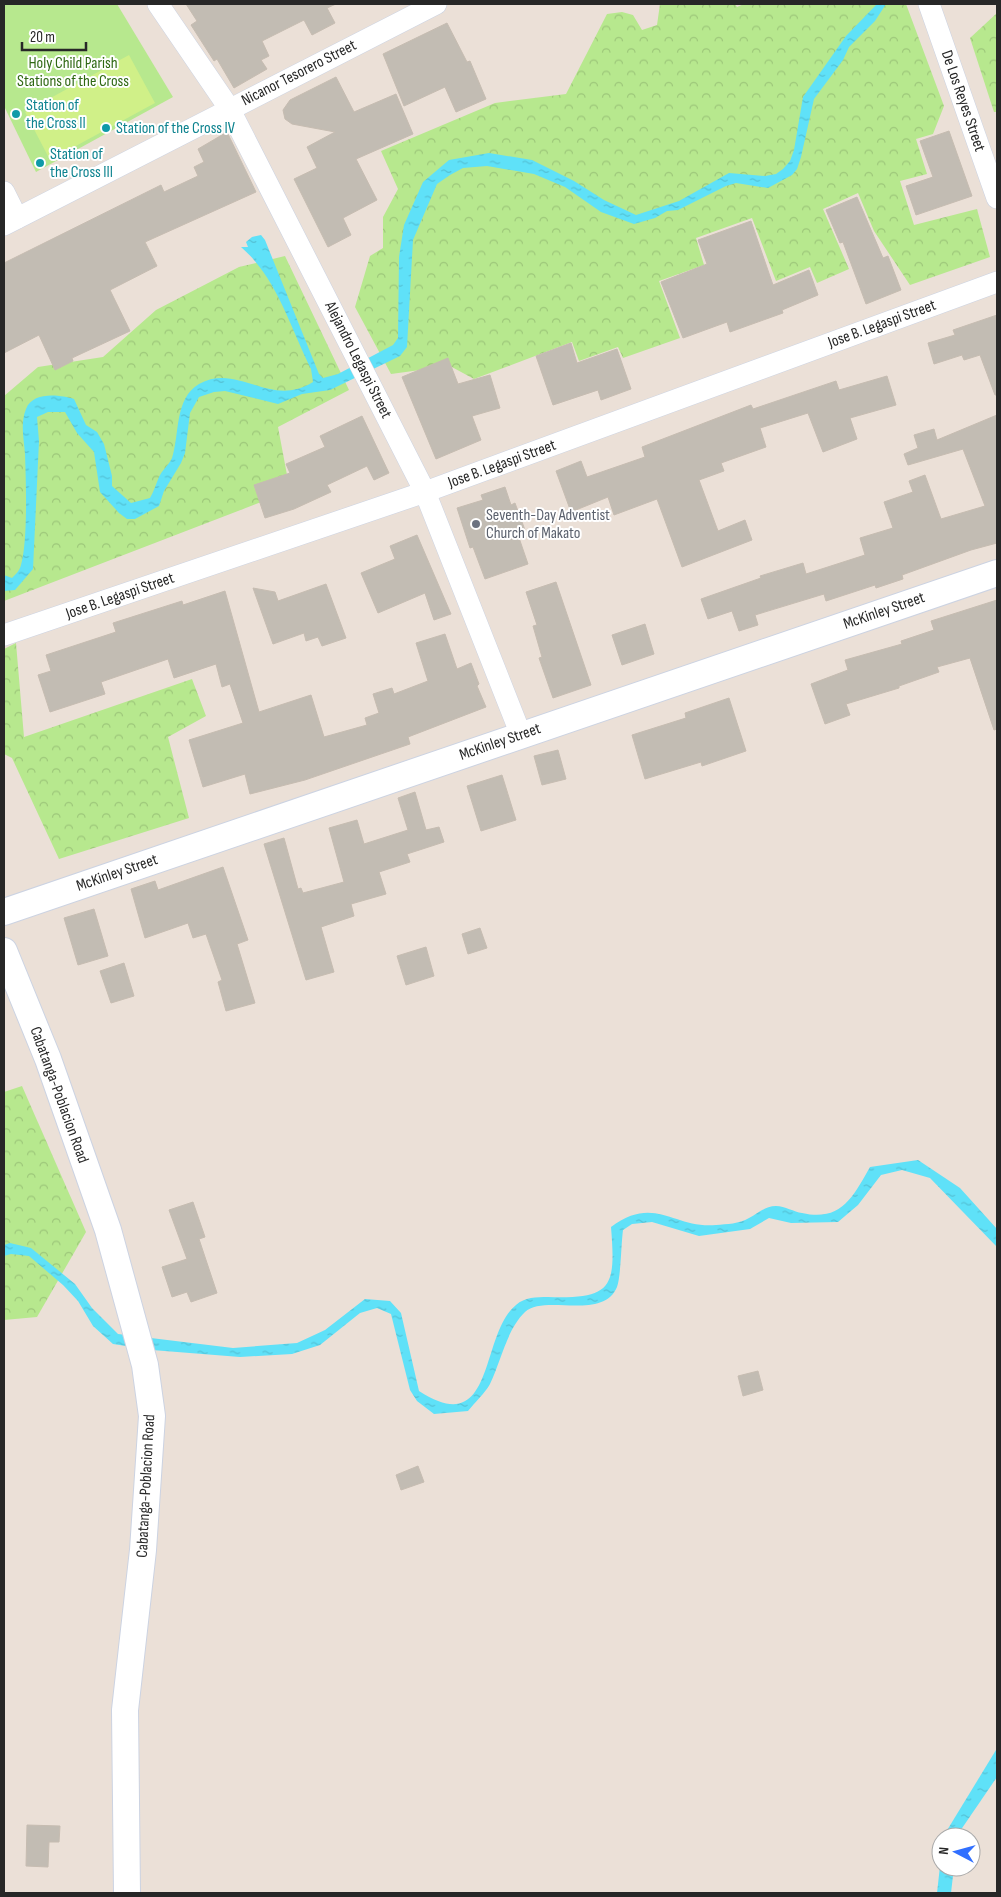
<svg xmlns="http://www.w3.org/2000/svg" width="1001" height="1897" font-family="'Sofia Sans Condensed',sans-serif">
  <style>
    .forest { fill: url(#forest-crowns) }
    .park { fill: #b7e88e }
    .pitch { fill: #d0f088 }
    .water { fill: url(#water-ripples) }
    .building { fill: #c2bcb3; stroke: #c6bcb1 }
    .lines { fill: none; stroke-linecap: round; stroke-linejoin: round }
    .minor-casing { stroke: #ccd3e2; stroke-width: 22 }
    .tertiary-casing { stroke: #ccd3e2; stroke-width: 28 }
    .minor { stroke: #fff; stroke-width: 21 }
    .tertiary { stroke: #fff; stroke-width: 26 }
    .culture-dot { fill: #0f9aa8; stroke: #fff; stroke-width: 2 }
    .worship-dot { fill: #6b7280; stroke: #fff; stroke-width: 2 }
    .labels { text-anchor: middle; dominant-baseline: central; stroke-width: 4; stroke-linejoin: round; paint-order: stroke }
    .park-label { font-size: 16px; fill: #2f6813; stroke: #fff }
    .street-label { font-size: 16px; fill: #272727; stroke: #fff }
    .culture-label { font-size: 16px; fill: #0d838f; stroke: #fff; text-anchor: start }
    .worship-label { font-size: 16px; fill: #5b616d; stroke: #fff; text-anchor: start }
  </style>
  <defs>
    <pattern id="forest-crowns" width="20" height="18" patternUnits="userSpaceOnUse" patternTransform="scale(1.25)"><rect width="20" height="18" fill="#b7e88e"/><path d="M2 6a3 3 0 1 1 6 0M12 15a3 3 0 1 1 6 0" fill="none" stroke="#9dc77a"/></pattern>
    <pattern id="water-ripples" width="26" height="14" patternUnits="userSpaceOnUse" patternTransform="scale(1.25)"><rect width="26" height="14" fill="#5fe1f8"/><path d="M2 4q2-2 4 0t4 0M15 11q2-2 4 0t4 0" fill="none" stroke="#53c1d5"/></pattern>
  </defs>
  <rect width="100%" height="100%" fill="#ebe0d7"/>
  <g class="forest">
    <path d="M660,4H735L737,7L744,4H906L944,106L933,134L916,139L927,174L900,181L914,225L977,209L990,257L910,285L874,231L858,193L823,209L849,269L817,283L810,267L776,281L752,218L696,238L704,265L659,281L680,338L623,358L618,347L579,361L572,342L474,379L450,366L391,374L355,307L370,256L383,248V217L398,189L381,151L495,103L566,94L607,14L622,12L633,15L642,30L657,25Z"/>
    <path d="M997,13V112H994L970,38Z"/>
    <path d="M285,256L349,390L278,427L290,491L4,601V396L38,367L103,357L156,310L239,267Z"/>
    <path d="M16,643L24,737L192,679L206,716L168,737L189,818L59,859L12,758L4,754V649Z"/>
    <path d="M22,1086L86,1232L37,1317L4,1320V1092Z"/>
  </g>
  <path class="park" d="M4,4H117L173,97L36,172L4,106Z"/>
  <path class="pitch" d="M129,55L155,103L50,160L25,112Z"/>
  <g class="water">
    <path d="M877,4H886L875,21L849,47L843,60L814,99L801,157L797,169L792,175L768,188L736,183L726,186L678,210L667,211L655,218L634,224L601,212L565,187L534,174L487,166L463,168L450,175L437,184L413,240L407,347L400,356L330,390L302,394L278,404L225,391L214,392L199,397L190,413L185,453L181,463L164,491L159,506L135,519H127L119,513L100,492L94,452L77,433L65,412H48L37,417L39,441L33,569L15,590L4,591V575L12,578C16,574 20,570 21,565C28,540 26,482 25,454C24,439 20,424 26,409C33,391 60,395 74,399L86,425L97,432L104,444L112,476V486L131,503L150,498C154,491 156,484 159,477C162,470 169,465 172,458C180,434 174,399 199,384C238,362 270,409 313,382L311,369C290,327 277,278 241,247H248L246,242L252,237L261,235L265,240L319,374L323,378L338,374L393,345L398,338L399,257L404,225L423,182L449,160L489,153L532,160L574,181L604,200L636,215L679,201L729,173L765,176L776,174L783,169L790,161L794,150L803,97L846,36Z"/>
    <path d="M918,1160L960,1188L997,1229V1247L930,1178L902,1170L881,1175L858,1205L838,1222L791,1223L769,1218L750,1229L699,1236L652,1222L632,1224L623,1230C621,1245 621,1276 617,1287C603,1321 544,1294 525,1312C507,1329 501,1361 490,1384C485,1393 475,1402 468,1411L434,1414L417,1401L410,1390L391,1314L377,1308L360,1313L320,1345L292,1354L240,1357L152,1350L113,1344L93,1326L78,1301L63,1285L29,1256L11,1254L4,1256V1245L10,1243L31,1248L75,1284L92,1308L118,1334L233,1348L297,1343L325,1330L365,1299L390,1301L401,1313L419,1391C496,1441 479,1335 516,1305C525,1297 536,1297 548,1297C612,1299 616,1288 611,1227C655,1194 674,1229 716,1225C727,1224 739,1224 749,1218C759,1213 765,1206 776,1206C785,1206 794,1212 802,1213C841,1222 853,1197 870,1167Z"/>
    <path d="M996,1750L997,1777L956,1837H945L946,1832Z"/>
    <path d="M941,1857V1867H954L951,1893H937Z"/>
  </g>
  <g class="building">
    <path d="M186,4H336L327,8L335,23L312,35L304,20L262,41L269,56L261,60L267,69L234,88L217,59L214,61L191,25L197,21Z"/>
    <path d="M447,23L467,62L470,61L486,99L456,112L445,87L404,106L383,54Z"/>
    <path d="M336,77L354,112L396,94L413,134L356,159L377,200L343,218L351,235L328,247L294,179L317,168L307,147L335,132L292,124L285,119L283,110L290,100Z"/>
    <path d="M949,131L972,196L916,215L906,186L933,177L920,141Z"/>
    <path d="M227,132L256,192L145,242L157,266L110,290L130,331L72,358L73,361L55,370L39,335L4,353V263L161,185L164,192L198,176L194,167L204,162L198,149Z"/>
    <path d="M857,197L883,258L888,256L901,290L866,304L843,242L840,243L826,210Z"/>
    <path d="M751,221L773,285L809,270L818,295L782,310L783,313L730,332L727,322L683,338L661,282L707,264L698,240Z"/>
    <path d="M997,315V395H995L980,355L964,360L962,355L934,364L928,343L955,335L953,330Z"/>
    <path d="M571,343L577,363L617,349L631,389L601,400L598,390L553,405L536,356Z"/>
    <path d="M448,358L458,384L490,375L500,408L472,416L481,440L436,459L402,377Z"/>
    <path d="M887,376L896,405L850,418L857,439L823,452L808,413L760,428L766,447L721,463L724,471L699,480L718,531L745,520L752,540L682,567L657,499L614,515L608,497L571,512L556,471L581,461L587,477L645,457L642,447L751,405L753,409L836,381L839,390Z"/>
    <path d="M997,415V543L971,550L902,575L903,579L876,588L875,585L826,601L824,594L755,615L758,625L739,631L732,611L708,619L701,599L761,578L760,576L803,563L806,574L865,555L860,538L893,528L884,502L913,492L909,481L925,475L941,519L985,506L963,449L908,465L904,454L918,448L914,435L934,429L937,440Z"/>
    <path d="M362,416L389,473L374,480L367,466L327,485L331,492L294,509L265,518L254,485L290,473L286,464L325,447L320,436Z"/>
    <path d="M505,487L511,505L515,503L525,530L517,532L528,564L485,579L473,547L470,548L457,508L483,500L481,495Z"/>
    <path d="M417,535L451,614L434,620L425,593L378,613L361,573L395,559L390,546Z"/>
    <path d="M556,582L591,685L553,698L539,658L542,657L533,626L537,625L526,592Z"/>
    <path d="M326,584L346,638L322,646L318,637L306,641L304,633L273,644L253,588L275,592L278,601Z"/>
    <path d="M225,591L259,712L311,695L324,737L367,725L365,718L379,713L373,694L392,688L394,694L428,681L416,643L445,634L457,669L471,663L479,684L477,686L486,707L408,737L410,744L305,780L250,794L245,774L203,787L189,740L243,723L230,684L222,687L216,664L174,678L168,659L101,682L105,694L50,712L38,675L51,671L46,655L116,632L113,623L182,601L183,605Z"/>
    <path d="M997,600V729L994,730L970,658L937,667L939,672L899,686V688L846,704L850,715L825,724L811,684L848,670L845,660L902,644L901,641L934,630L931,621Z"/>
    <path d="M645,624L654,654L622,665L612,635Z"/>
    <path d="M729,698L746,751L702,766L701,762L645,779L632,735L686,718L685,713Z"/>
    <path d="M558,750L566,779L542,785L534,756Z"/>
    <path d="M502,775L516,820L481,831L467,786Z"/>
    <path d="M415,792L426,830L439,827L444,842L407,854L410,862L379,872L386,894L351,904L354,916L321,927L334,972L306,980L264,844L284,838L298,889L301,888L303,893L344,882L329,828L357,820L364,844L408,830L398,798Z"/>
    <path d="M223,867L248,940L237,944L255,1003L226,1011L218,982L222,980L206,934L193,938L188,923L145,938L131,889L155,881L158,890Z"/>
    <path d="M94,909L108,956L78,965L64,918Z"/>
    <path d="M480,928L487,948L468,954L462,934Z"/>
    <path d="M426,947L434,976L406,985L397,956Z"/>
    <path d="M124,963L134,996L111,1003L100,971Z"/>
    <path d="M193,1202L205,1237L199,1239L217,1293L191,1302L187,1292L172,1297L162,1267L187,1259L169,1210Z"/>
    <path d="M758,1371L763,1390L743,1396L738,1376Z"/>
    <path d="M418,1466L424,1482L401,1490L396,1475Z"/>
    <path d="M27,1825L60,1826L59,1842H49L48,1867L26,1866Z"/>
  </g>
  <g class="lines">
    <g class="minor-casing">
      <g id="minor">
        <path d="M158,4L229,108L425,492L521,735"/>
        <path d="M929,4L997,198"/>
        <path d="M4,192L17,218"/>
        <path d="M4,225L436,4"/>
        <path d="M4,635L425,492L997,282"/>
      </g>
    </g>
    <g class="tertiary-casing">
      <g id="tertiary">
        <path d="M4,912L997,573"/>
        <path d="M4,951L48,1059L108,1230L145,1365L152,1416L143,1550L125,1710L127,1893"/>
      </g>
    </g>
    <use href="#minor" class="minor"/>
    <use href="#tertiary" class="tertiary"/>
  </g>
  <g class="culture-dot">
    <circle cx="16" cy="114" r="5"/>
    <circle cx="106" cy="128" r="5"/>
    <circle cx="40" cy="163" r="5"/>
  </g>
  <circle class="worship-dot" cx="476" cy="524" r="5"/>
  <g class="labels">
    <g class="park-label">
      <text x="73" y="63">Holy Child Parish<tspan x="73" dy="18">Stations of the Cross</tspan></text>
    </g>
    <g class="street-label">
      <text transform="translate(299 73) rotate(-27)">Nicanor Tesorero Street</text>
      <text transform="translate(963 101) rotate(71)">De Los Reyes Street</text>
      <text transform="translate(882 324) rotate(-20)">Jose B. Legaspi Street</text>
      <text transform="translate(358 360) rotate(63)">Alejandro Legaspi Street</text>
      <text transform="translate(502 464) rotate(-20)">Jose B. Legaspi Street</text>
      <text transform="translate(120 596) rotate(-19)">Jose B. Legaspi Street</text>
      <text transform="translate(884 611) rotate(-19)">McKinley Street</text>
      <text transform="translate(500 742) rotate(-19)">McKinley Street</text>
      <text transform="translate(117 873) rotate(-19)">McKinley Street</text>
      <text transform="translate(59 1095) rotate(70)">Cabatanga-Poblacion Road</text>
      <text transform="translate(146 1486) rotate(-87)">Cabatanga-Poblacion Road</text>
    </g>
    <g class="culture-label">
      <text x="26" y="105">Station of<tspan x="26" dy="18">the Cross II</tspan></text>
      <text x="116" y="128">Station of the Cross IV</text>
      <text x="50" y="154">Station of<tspan x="50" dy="18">the Cross III</tspan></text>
    </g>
    <g class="worship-label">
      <text x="486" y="515">Seventh-Day Adventist<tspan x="486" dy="18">Church of Makato</tspan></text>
    </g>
  </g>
  <rect width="1001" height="1897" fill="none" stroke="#272727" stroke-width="10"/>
  <g transform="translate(956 1852) rotate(276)"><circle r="24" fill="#ffffff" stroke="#a9a9a9"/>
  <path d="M0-4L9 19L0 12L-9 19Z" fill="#306fff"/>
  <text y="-8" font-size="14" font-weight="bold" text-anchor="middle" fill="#272727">N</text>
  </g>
  <path d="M22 42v8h64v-8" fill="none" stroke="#272727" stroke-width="2.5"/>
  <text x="30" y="42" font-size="15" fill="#272727" stroke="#ffffff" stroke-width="4" paint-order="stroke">20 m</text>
</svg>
